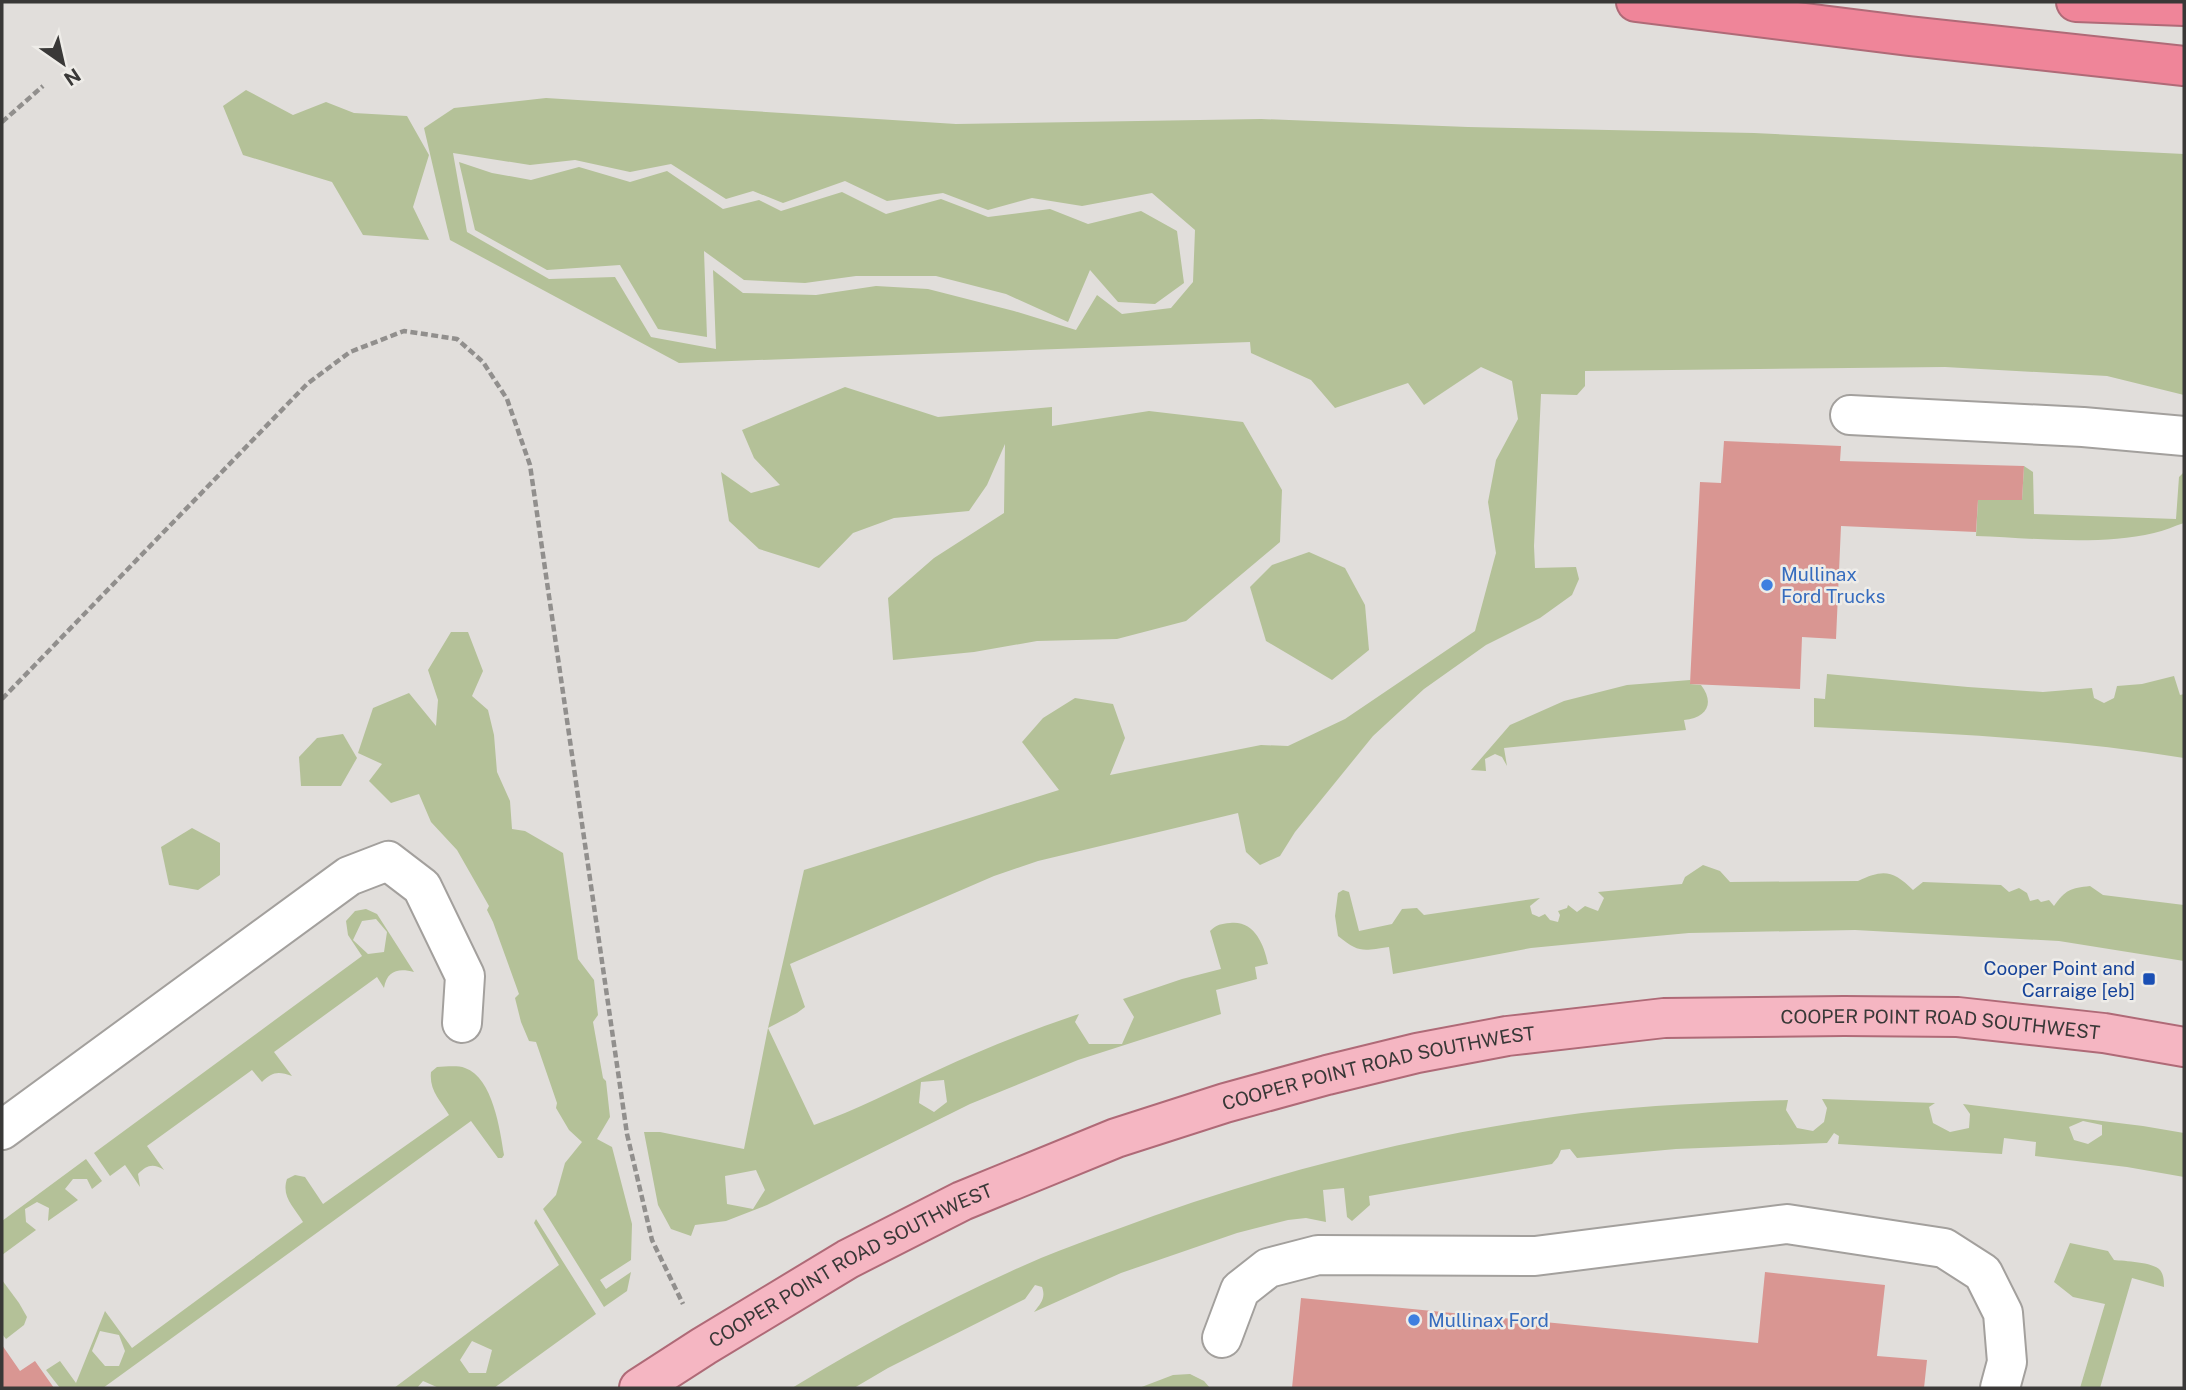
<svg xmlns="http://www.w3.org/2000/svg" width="2186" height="1390" font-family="'Public Sans',sans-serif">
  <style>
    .green { fill: #b4c198; fill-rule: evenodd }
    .building { fill: #d99692 }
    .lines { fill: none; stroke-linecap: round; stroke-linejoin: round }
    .minor-casing { stroke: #a3a09d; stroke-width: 42 }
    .major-casing { stroke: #af6a77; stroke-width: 42 }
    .highway-casing { stroke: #af6a77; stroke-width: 42 }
    .path { stroke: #918f8d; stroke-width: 4.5; stroke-dasharray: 7 3.5; stroke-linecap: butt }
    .minor { stroke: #fff; stroke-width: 38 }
    .major { stroke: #f5b6c2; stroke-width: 38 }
    .highway { stroke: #ef8599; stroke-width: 38 }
    .shop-dot { fill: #3f7fe0; stroke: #eeece8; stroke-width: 2.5 }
    .transit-dot { fill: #1a4fb4; stroke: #eeece8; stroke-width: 2.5 }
    .labels { text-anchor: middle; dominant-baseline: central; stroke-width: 5; stroke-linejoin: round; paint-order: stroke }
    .shop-label { font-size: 19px; fill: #366cbe; stroke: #eeece8; text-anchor: start }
    .transit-label { font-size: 19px; fill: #164399; stroke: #eeece8; text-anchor: end }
    .street-label { font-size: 19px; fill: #393837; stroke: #eeece8 }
  </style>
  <rect width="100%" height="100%" fill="#e1dedb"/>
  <g class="green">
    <path d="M246,90L293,115L326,102L354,113L407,116L429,155L413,207L429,240L363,235L332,182L243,155L223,106Z"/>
    <path d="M546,98L956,124L1261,119L1468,127L1754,133L2184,154V395L2107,376L1945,367L1585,371V386L1577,395L1541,394L1534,546L1535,568L1576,567L1579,579L1572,595L1540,618L1486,645L1424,689L1373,736L1295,832L1280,856L1260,865L1246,852L1238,813L1038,861L994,876L790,964L805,1007L797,1013L768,1028L814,1125C857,1110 896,1089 938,1070C983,1049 1031,1030 1079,1014L1075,1022L1089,1044H1122L1134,1017L1123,999L1182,979L1221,969L1210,931C1217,924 1221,924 1230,923C1254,920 1264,944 1268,964L1255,967L1257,979L1216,990L1221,1014L1078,1060L970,1104L767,1205L726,1221L695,1225L691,1236L671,1229L658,1205L644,1132H660L744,1149L768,1028L804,870L1059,790L1022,742L1043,718L1075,698L1113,704L1125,738L1110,775L1261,745L1288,746L1345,719L1475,631L1496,553L1488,502L1496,460L1518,419L1512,381L1481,367L1424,405L1408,383L1335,408L1311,380L1251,353L1250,342L679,363L450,240L424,128L454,108ZM453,153L530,165L575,160L630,172L671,164L726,199L753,191L783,203L845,181L887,201L943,193L988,210L1032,198L1082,206L1152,193L1195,230L1193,282L1171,308L1122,314L1097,295L1076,330L1014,311L928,289L876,286L816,295L743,293L713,270L716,349L651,337L615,277L549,279L467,232ZM944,1080L947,1102L934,1112L919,1103L921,1082ZM756,1170L765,1190L753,1209L727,1204L725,1176Z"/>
    <path d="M459,162L492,173L531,180L579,167L630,182L667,171L723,209L759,200L781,211L842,192L886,214L941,199L988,217L1050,209L1088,224L1141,211L1177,231L1184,283L1155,304L1118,302L1090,270L1068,322L1006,294L936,276H856L805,283L744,280L704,251L707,337L658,329L620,265L547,270L475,230Z"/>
    <path d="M845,387L938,417L1052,407V426L1149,411L1243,422L1282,490L1280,542L1186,621L1117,639L1037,641L974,652L893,660L888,598L934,558L1004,513L1005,444L987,485L969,511L894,518L853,533L819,568L759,549L729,521L721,472L751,493L780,485L754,458L742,430Z"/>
    <path d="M2024,466L2033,472L2034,514L2176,519L2179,477L2184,472V523C2174,526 2164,531 2154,533C2098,546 2032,538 1976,536L1978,500H2022Z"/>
    <path d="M1309,552L1345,568L1365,605L1369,650L1332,680L1266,641L1250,587L1272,565Z"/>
    <path d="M451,632H468L483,671L472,696L488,710L494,735L497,772L510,801L512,829L525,831L563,853L578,959L594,980L598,1015L593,1022L603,1078L606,1081L610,1117L597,1139L612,1147L632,1224L631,1260L600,1280L606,1289L631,1272L627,1291L604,1307L543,1209L556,1195L565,1163L582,1142L569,1130L556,1108L557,1103L536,1042L529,1041L521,1022L515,998L519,994L493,922L487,910L489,906L457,850L431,822L419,794L391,803L369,781L382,764L358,753L373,708L409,693L436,726L438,700L428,670Z"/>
    <path d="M1827,674L1968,687L2043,692L2092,688L2094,698L2104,703L2114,698L2117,686L2142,684L2174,676L2180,695L2184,694V758C2062,738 1938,733 1814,727V698L1825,699Z"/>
    <path d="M1690,680V684L1701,685C1715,703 1707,718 1684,720L1686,730L1504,748L1507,766L1502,757L1495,754L1485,759L1486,771L1471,770L1510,725L1564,701L1627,685Z"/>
    <path d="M343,734L357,758L341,786H301L299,757L317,738Z"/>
    <path d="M192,828L220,843V875L198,890L169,885L161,847Z"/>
    <path d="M1703,865L1720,871L1730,882L1858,881C1883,869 1893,870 1913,890L1923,882L2001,885L2009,892L2019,888L2027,893L2030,901L2038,899L2041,902L2049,900L2054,906C2065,890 2071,888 2090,886L2103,895L2184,905V961L2059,941L1855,930L1689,933L1613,940L1531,948L1393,974L1389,947C1362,951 1359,953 1338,936L1335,916L1338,893L1343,890L1349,892L1359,931L1392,924L1402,909L1417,908L1424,915L1540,898L1530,906L1532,914L1539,917L1545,914L1550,920L1558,922L1560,915L1558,911L1567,908L1568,905L1577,912L1585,906L1598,911L1604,898L1598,892L1682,884L1685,877Z"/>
    <path d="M366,909L377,914L414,972C399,968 387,970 384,988L377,977L274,1052L292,1076C278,1071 272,1072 262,1082L252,1070L147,1146L164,1170C153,1163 147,1165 138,1174L140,1187L125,1165L110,1176L94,1153L362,956L348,935L346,921L355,911ZM376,919L387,932L384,952L368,954L353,940L362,921Z"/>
    <path d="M437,1067C445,1067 457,1065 465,1068C493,1078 500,1130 504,1155L502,1158H498L471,1121L103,1388H60L46,1370L60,1361L76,1383L105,1311L132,1348L303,1222C294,1207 281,1197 287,1179L295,1175L305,1177L323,1204L449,1115C440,1100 429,1090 431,1072ZM100,1331L119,1335L125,1351L119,1366H105L92,1351Z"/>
    <path d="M1822,1099L1935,1103L1929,1107L1933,1123L1950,1132L1969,1128L1970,1114L1963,1104L2143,1126L2184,1133V1177L2127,1167L2035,1156L2036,1142L2004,1138L2002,1154L1838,1144L1839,1136L1834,1133L1827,1143L1676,1149L1577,1158L1570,1149L1561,1150L1558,1157L1552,1164L1369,1196L1370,1205L1352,1221L1347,1217L1344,1188L1323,1190L1326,1222L1306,1218L1288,1220L1237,1233L1121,1273L1034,1312C1041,1303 1046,1298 1042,1287L1035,1285L1025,1299L888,1368L854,1388H792C871,1340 955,1295 1041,1258C1065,1248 1090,1239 1115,1230C1266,1173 1422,1134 1582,1113C1650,1105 1719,1102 1788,1100L1786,1110L1797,1128L1813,1131L1824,1122L1827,1108ZM2083,1121L2102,1125V1135L2088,1144L2074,1140L2069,1127Z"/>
    <path d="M86,1159L102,1181L92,1189L87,1179H73L65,1189L78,1200L48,1221L49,1208L37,1202L25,1209L26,1222L36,1230L2,1255V1221Z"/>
    <path d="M536,1219L596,1314L494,1388H439L423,1381L417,1388H394L559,1265L534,1223ZM472,1341L492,1350L486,1373H469L460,1360Z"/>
    <path d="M2070,1243L2108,1251L2114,1260C2124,1261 2153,1262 2160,1270C2164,1275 2164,1282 2164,1287L2132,1278L2100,1388H2080L2105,1304L2073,1297L2054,1282Z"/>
    <path d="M2,1280L19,1303L27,1317L24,1325L6,1339L2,1334Z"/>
    <path d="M1190,1374L1204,1381L1210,1388H1139L1173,1375Z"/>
  </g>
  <g class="building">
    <path d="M1724,441L1841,446L1840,461L2024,466L2022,500H1978L1976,532L1841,526L1836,639L1802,637L1800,689L1690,684L1700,482L1721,483Z"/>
    <path d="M1765,1272L1885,1285L1877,1356L1927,1360L1924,1388H1292L1301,1298L1758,1343Z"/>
    <path d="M2,1345L20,1371L35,1361L54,1388H2Z"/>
  </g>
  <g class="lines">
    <g class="minor-casing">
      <g id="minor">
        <path d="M1850,415L2083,427L2184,436"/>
        <path d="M2,1130L349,876L388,861L422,887L465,976L462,1023"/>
        <path d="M1222,1338L1240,1290L1268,1268L1318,1255L1535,1256L1787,1224L1944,1248L1983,1273L2003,1313L2007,1362L2000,1388"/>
      </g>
    </g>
    <g class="major-casing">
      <g id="major">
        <path id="s1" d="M639,1388L704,1346L848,1259L962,1201L1116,1138L1225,1103L1327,1075L1417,1053L1507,1036L1664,1018L1844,1016L1958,1017L2104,1033L2184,1047"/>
      </g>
    </g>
    <g class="highway-casing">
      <g id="highway">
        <path d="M1636,2L1909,36L2184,66"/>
        <path d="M2076,2L2184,6"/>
      </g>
    </g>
    <g class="path">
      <path d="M2,122L43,86"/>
      <path d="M2,699L307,384L350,352L404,331L457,339L483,362L507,399L530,465L627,1134L652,1240L683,1304"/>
    </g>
    <use href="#minor" class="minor"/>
    <use href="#major" class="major"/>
    <use href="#highway" class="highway"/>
  </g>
  <g class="shop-dot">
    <circle cx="1767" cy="585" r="7"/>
    <circle cx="1414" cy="1320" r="7"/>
  </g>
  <rect class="transit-dot" x="2142" y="972" width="14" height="14" rx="3.5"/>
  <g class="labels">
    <g class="shop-label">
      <text x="1781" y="574">Mullinax<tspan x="1781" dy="22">Ford Trucks</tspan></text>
      <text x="1428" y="1320">Mullinax Ford</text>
    </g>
    <g class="transit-label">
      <text x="2135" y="968">Cooper Point and<tspan x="2135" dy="22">Carraige [eb]</tspan></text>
    </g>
    <g class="street-label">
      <text stroke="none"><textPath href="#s1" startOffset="1379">COOPER POINT ROAD SOUTHWEST</textPath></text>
      <text stroke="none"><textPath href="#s1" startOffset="812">COOPER POINT ROAD SOUTHWEST</textPath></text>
      <text stroke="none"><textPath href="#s1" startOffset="245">COOPER POINT ROAD SOUTHWEST</textPath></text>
    </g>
  </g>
  <rect width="2186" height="1390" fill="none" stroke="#393837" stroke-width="7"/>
  <g transform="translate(63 63) rotate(146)" stroke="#eeece8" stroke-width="5" paint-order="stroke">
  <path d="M0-5L12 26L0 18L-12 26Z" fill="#393837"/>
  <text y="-10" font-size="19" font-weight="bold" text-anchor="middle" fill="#393837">N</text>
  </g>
</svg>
